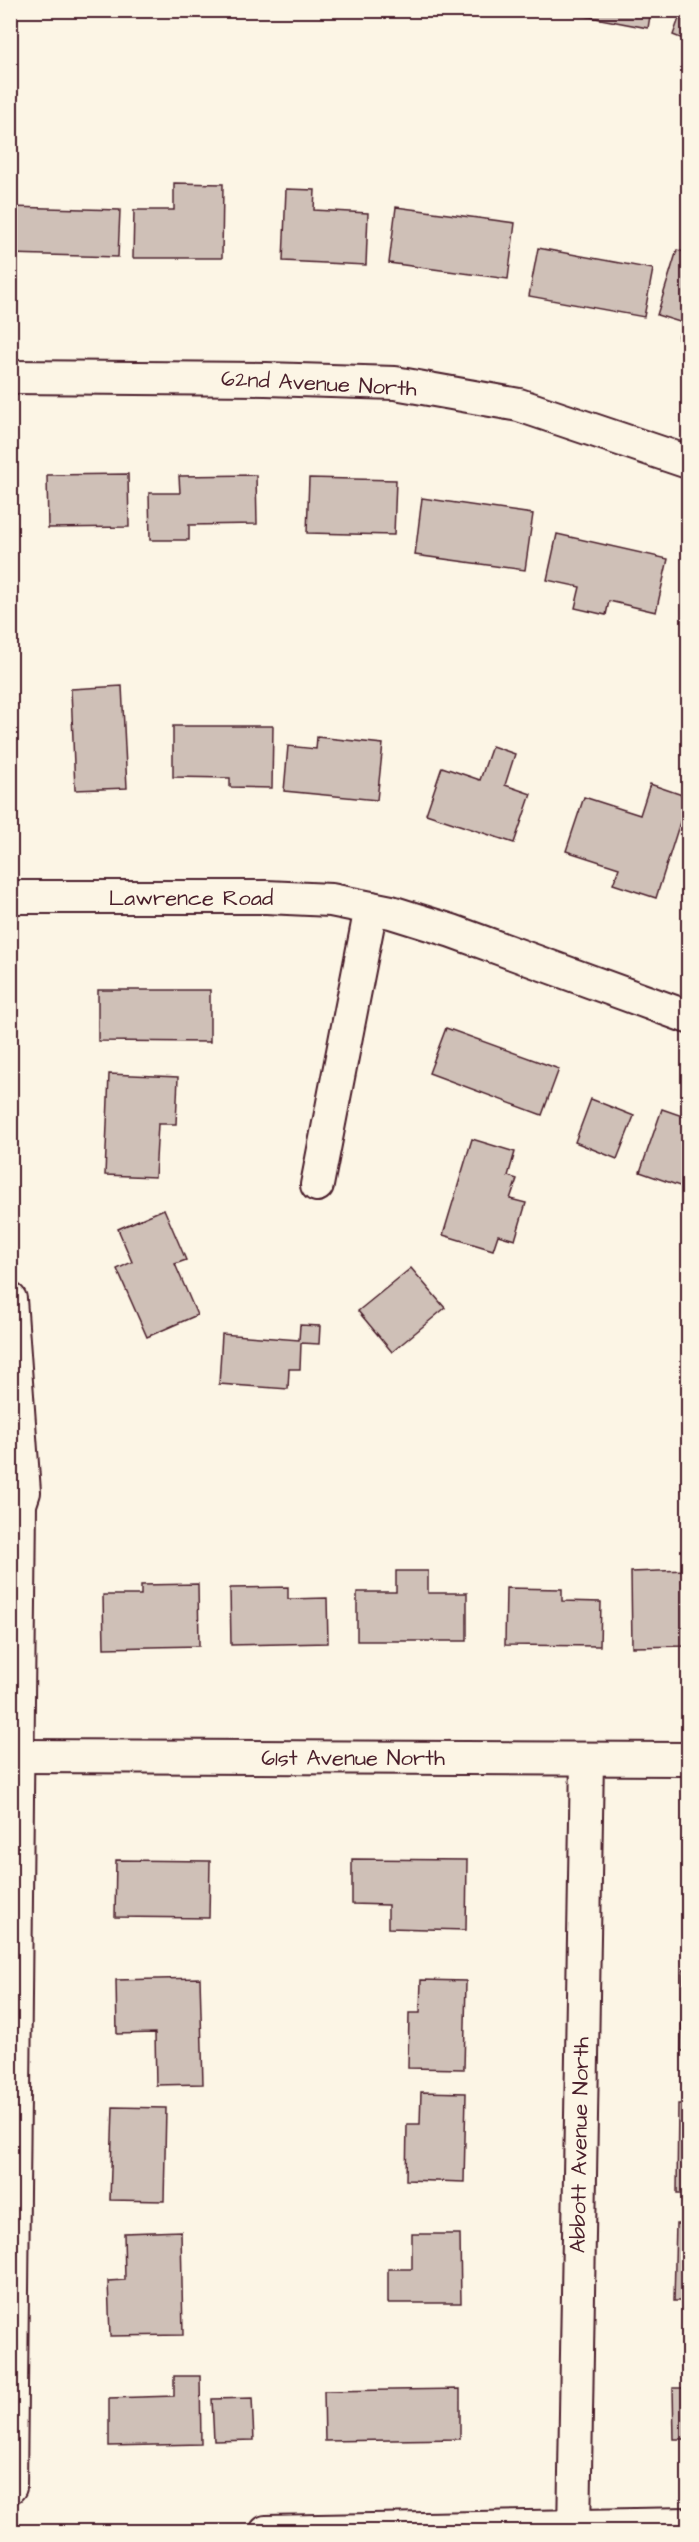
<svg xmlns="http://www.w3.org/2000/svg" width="699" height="2542" font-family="'Architects Daughter',sans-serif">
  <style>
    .building { fill: #cfc0b7; stroke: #4a1f2b; stroke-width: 1.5 }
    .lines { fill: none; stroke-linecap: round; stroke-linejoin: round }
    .minor-casing { stroke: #4a1f2b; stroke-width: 36 }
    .minor { stroke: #fcf5e5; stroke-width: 32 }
    .labels { text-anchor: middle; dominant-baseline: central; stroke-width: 5; stroke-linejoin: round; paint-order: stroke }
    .street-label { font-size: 22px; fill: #4a1f2b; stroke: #fcf5e5 }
  </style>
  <rect width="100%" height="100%" fill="#fcf5e5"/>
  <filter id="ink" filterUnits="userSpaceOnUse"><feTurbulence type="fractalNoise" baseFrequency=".0167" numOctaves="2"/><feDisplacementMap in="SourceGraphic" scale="12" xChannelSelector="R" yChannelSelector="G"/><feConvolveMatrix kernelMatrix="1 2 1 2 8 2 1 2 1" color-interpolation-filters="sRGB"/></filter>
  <g filter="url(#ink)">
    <g class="building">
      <path d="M575,10H651L648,28L574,14Z"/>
      <path d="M682,10H688V41L673,35Z"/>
      <path d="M174,183L223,184L222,258H133L134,210H174Z"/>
      <path d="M286,189L315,190L314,210L368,213L366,265L283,261Z"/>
      <path d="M10,207L120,210L118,257L10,254Z"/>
      <path d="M396,207L515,223L508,279L389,263Z"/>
      <path d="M538,248L653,269L644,317L529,296Z"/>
      <path d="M677,250L688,253V343L678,339L683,323L657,315Z"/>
      <path d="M128,474L129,527L48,528L47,475Z"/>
      <path d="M256,475L257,524L189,525V540H150L149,493H180L179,476Z"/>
      <path d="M309,478L396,480L394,535L307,533Z"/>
      <path d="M422,498L533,514L525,570L415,555Z"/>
      <path d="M557,534L668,559L656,612L609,601L606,615L575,608L580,587L547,580Z"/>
      <path d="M122,686L127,788L75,790L71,689Z"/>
      <path d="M173,726H273L272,788L230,787V778L173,777Z"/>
      <path d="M317,737L383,744L377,800L284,791L288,746L316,749Z"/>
      <path d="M492,746L515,754L505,785L531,794L514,843L426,814L442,767L480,780Z"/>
      <path d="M650,784L688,797L656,898L613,884L619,868L566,851L584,797L640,815Z"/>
      <path d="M98,990H210V1042L98,1041Z"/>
      <path d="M446,1028L559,1069L542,1115L429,1073Z"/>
      <path d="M109,1074L178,1077L176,1124H158L155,1177L105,1175Z"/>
      <path d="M591,1099L634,1116L617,1159L575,1142Z"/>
      <path d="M662,1109L688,1118V1189L640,1172Z"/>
      <path d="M472,1139L515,1152L508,1176L517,1179L510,1199L526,1203L515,1240L498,1235L493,1250L443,1235Z"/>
      <path d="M164,1209L186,1260L175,1264L197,1315L147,1337L117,1269L132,1262L118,1229Z"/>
      <path d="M411,1268L445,1308L392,1352L358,1311Z"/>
      <path d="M300,1325L320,1326L319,1344L301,1343L300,1369H289L288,1389L219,1384L222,1334L299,1340Z"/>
      <path d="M687,1570L688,1646L632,1647L631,1572Z"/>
      <path d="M396,1571H428V1593H467V1641H357V1592H396Z"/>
      <path d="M198,1584L199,1646L104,1648L103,1595H141V1585Z"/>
      <path d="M288,1587V1599L327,1598L328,1643L231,1645L230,1588Z"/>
      <path d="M506,1588L562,1589V1601L601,1602L600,1646L505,1645Z"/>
      <path d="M352,1859L467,1860L466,1930L388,1928V1905L352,1904Z"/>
      <path d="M116,1860L210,1861L209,1918L115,1917Z"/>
      <path d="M685,1860H688V1908H684Z"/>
      <path d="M683,1970H688V2051H681Z"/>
      <path d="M200,1978L203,2084L156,2085L155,2033L117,2034L116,1980Z"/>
      <path d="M421,1980L466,1981L464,2069L408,2068L409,2013H420Z"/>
      <path d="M421,2092L466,2093L464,2182L406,2180L407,2124H420Z"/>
      <path d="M678,2104H688V2194H677Z"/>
      <path d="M113,2107L166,2108L164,2201L110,2200Z"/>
      <path d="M676,2224H688V2301H674Z"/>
      <path d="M181,2231L183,2335L110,2336L108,2281L125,2280L124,2233Z"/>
      <path d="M412,2234H460L461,2303H388V2269H412Z"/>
      <path d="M174,2376H200L201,2444L109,2446V2398L174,2396Z"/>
      <path d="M673,2388H688V2439H674Z"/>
      <path d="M460,2389V2439L325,2441L324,2391Z"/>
      <path d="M252,2398L254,2440L214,2441L212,2399Z"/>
    </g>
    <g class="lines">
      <g class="minor-casing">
        <g id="minor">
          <path d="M10,377L266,379L395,383L519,405L688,462"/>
          <path d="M10,897H266L331,900L391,912L452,931L688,1017"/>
          <path d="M317,1185L371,908"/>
          <path d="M10,1299L24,1492L20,1504L10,2487"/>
          <path d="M17,1756L688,1759"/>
          <path d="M266,2532L688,2524"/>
          <path d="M574,2532L587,1759"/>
        </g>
      </g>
      <use href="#minor" class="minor"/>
    </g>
  </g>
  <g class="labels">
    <g class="street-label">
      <text transform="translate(319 384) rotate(3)">62nd Avenue North</text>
      <text x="191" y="898">Lawrence Road</text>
      <text x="353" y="1758">61st Avenue North</text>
      <text transform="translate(580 2145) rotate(-89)">Abbott Avenue North</text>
    </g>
  </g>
  <rect width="699" height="2542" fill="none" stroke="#fcf5e5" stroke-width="36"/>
  <rect x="18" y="18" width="663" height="2506" fill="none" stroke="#4a1f2b" stroke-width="2" filter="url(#ink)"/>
</svg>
